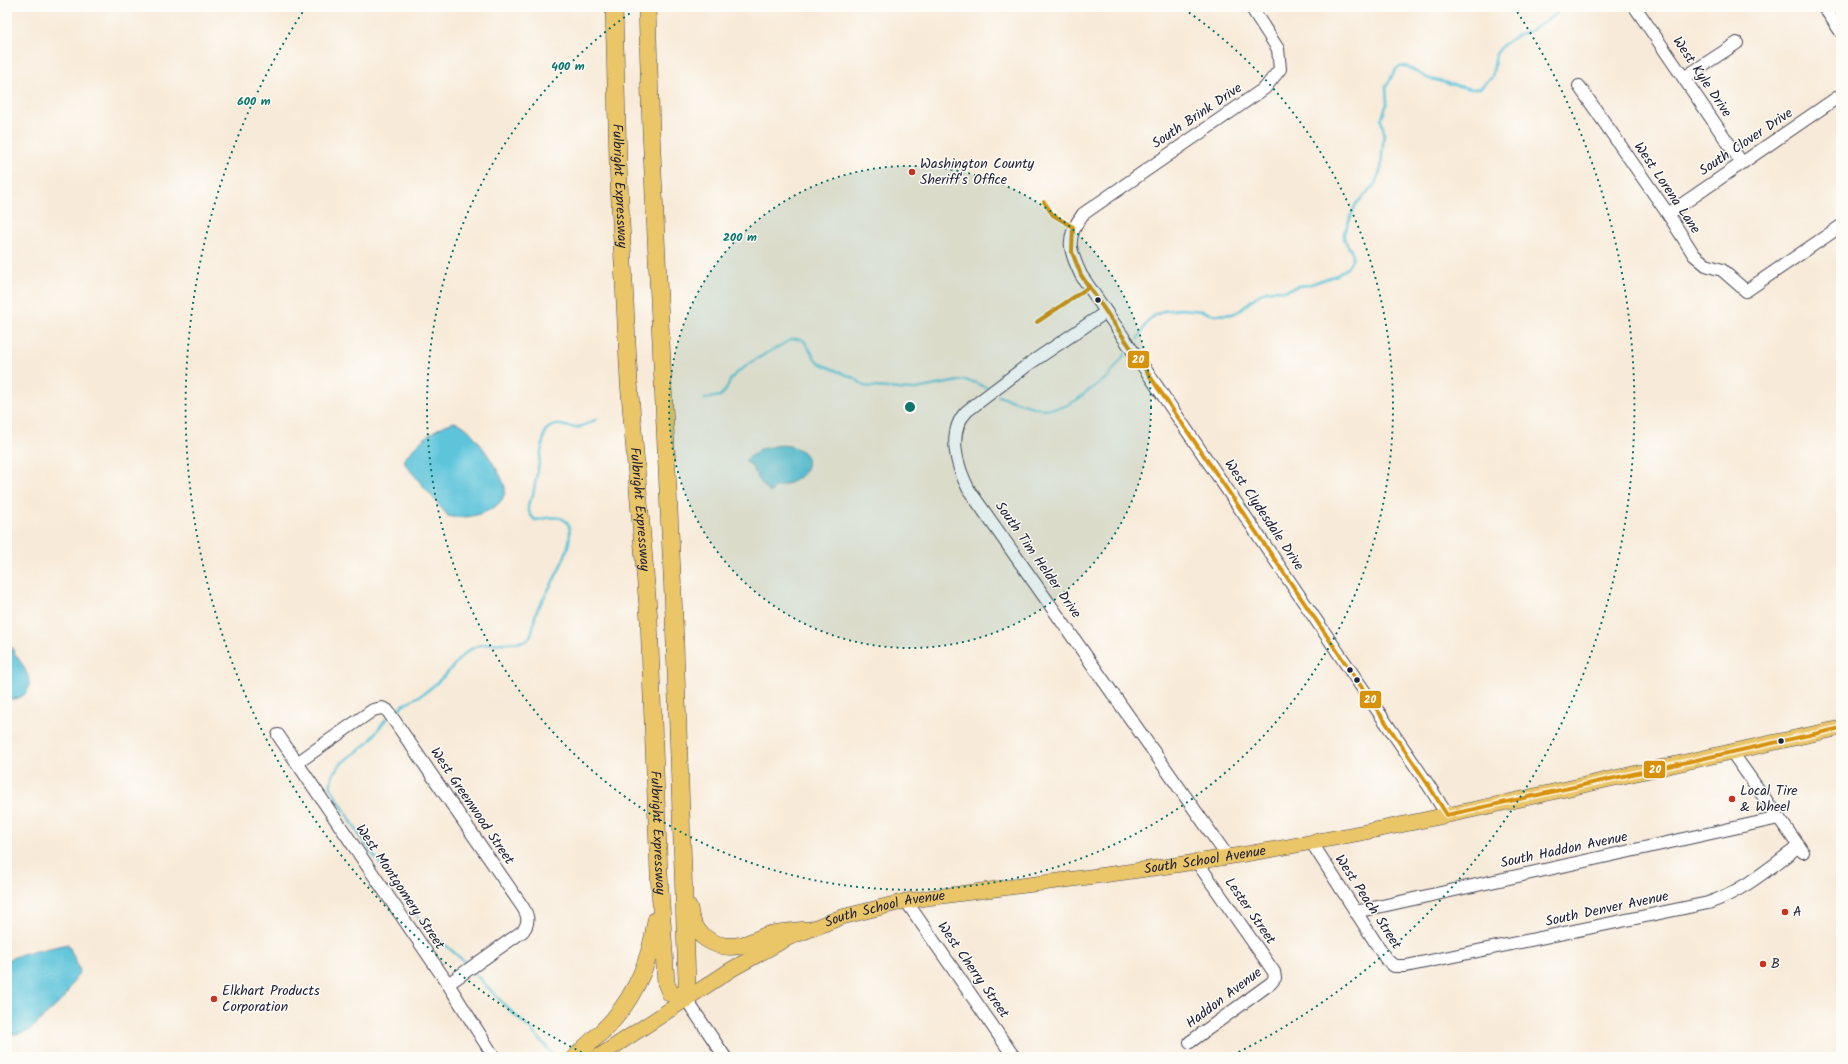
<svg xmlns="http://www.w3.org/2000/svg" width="1848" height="1064" font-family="Kalam,sans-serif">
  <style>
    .water { fill: #5dc4da; stroke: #40738a }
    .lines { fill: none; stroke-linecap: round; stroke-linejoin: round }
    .stream { stroke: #5dc4da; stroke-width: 2.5 }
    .minor-casing { stroke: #424053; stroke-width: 14 }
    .major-casing { stroke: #424053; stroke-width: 16 }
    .highway-casing { stroke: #424053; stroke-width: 18 }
    .minor { stroke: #fff; stroke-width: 12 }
    .major { stroke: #eac669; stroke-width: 15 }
    .highway { stroke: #eac669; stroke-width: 17 }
    .bus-1-casing { stroke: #fdfcf7; stroke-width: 7 }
    .bus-1 { stroke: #d79209; stroke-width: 4 }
    .ring { fill: none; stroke: #0f766e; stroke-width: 2; stroke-dasharray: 2 4 }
    .poi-dot { fill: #c8321e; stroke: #fdfcf7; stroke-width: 1.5 }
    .bus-dot { fill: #22223b; stroke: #fdfcf7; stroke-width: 1.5 }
    .labels { text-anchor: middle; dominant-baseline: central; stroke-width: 3; stroke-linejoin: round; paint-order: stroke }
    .street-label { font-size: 14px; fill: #22223b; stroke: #fdfcf7 }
    .poi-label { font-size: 14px; fill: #22223b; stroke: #fdfcf7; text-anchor: start }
    .centre { fill: #0f766e; stroke: #fdfcf7; stroke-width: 2 }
    .ring-label { font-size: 12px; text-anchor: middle; font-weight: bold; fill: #0f766e; stroke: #fdfcf7; stroke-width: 3; stroke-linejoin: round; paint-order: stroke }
    .line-badge { stroke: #fdfcf7; stroke-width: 1.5 }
    .badge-label { font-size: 11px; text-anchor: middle; font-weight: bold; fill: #fff }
  </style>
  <rect width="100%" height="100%" fill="#fdfcf7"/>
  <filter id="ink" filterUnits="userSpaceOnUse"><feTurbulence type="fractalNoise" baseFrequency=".025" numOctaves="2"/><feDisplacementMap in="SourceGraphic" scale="8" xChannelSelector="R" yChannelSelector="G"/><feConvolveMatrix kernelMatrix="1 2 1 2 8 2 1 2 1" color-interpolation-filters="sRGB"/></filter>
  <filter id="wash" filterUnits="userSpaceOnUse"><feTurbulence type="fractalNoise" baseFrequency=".012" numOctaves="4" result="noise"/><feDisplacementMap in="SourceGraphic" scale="16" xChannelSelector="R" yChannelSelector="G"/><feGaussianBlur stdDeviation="0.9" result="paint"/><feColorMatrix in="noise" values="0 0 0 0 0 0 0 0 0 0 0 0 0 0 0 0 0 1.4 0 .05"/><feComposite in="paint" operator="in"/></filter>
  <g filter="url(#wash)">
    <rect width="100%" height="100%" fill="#f8ead8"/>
    <g class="water">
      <path d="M454,422C457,423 462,424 465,427C475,434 504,477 505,488C506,512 465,521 448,516L405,464L404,459C418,443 433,428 454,422Z"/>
      <path d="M779,445C821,446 814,481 775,487L770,493L759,480L751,465L745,461L760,449Z"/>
      <path d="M7,642C12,646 14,653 18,658C31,676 38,698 7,700Z"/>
      <path d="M68,944L80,971L63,999L29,1031L7,1036V960L22,954Z"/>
    </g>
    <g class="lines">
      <g class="stream">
        <path d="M1138,339L1147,322L1155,315L1164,311L1180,309L1202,311L1215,315L1233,314L1241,310L1254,298L1266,291L1276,290L1285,291L1298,286L1308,285L1337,275L1347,268L1352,260L1353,254L1344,239V233L1356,204L1374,186L1381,169L1384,132L1381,120L1387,104L1386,87L1396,69L1399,67L1406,66L1427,78L1471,89L1480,88L1492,77L1496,54L1502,46L1516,36L1528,32L1556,14L1558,10L1557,7"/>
        <path d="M998,396L1036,408L1049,409L1063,407L1077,400L1085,393L1108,377L1125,354"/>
        <path d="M705,399L720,396L726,390L731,379L734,375L753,361L792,339H801L805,342L816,360L821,364L856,379L864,386L910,390L964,380L977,383L987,388"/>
        <path d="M395,712C403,704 411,701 421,695C429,690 437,683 444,676C454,667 462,652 475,647C489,640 521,646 528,639C535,632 533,618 537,610C545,595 586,532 563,519C555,515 543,519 535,520C526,511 526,505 533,495L545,431C560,418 564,430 579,427C585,426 592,421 597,419"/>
        <path d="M386,719C379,727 374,737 367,744C352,757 328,766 331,788L360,836L426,928L466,963"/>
        <path d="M473,972C487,986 500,1001 514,1014C529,1028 542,1040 554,1057"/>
      </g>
    </g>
  </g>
  <g filter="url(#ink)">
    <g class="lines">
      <g class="minor-casing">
        <g id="minor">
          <path d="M1251,7L1278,49L1280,69L1265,88L1083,214C1065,238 1069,249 1081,275L1429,786L1447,815"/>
          <path d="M1635,7L1742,163"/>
          <path d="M1824,7L1841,32"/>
          <path d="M1685,77L1737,43"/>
          <path d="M1579,86L1668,214L1694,255L1706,265L1722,270L1746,291L1841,226"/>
          <path d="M1668,214L1841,95"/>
          <path d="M1106,312L1029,364L967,411C946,432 957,467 969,490L1228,857"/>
          <path d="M278,735L448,984L494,1057"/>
          <path d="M1731,751L1803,852"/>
          <path d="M297,763L373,710L382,708L387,710L522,906C528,915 530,922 523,931L448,984"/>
          <path d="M1312,843L1386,959L1394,966H1406L1708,903C1742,892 1771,867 1799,846"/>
          <path d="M906,901L1014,1057"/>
          <path d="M1355,912L1779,818"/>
          <path d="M686,999L725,1057"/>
          <path d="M1190,1042L1271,983L1275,978L1274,972L1197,862"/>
        </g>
      </g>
      <g class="major-casing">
        <g id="major">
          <path id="s1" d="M598,1057L732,969L788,938L842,917L906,901C1042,882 1179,868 1313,842C1490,809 1665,765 1841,728"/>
        </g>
      </g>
      <g class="highway-casing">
        <g id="highway">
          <path id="s2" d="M614,7L618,163L629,382L649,620L659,874L666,983L670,993L686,999L687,982L674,616L651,131L647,7"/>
          <path d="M689,908C691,935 716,951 742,945C751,943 759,938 768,935C780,932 793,932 805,930"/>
          <path d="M576,1057C587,1044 601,1034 613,1020C637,992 651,957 656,920"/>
        </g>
      </g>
      <use href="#minor" class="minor"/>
      <use href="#major" class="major"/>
      <use href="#highway" class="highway"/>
      <g class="bus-1-casing">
        <g id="bus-1">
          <path d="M1044,202L1053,215L1073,227L1072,252L1081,275L1429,786L1447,815L1841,728"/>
          <path d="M1037,322L1089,287"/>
        </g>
      </g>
      <use href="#bus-1" class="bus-1"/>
    </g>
  </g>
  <circle cx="910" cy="407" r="241" fill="#0f766e" fill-opacity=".12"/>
  <g class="ring">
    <circle cx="910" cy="407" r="241"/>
    <path d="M1184 9A483 483 0 1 1 636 9"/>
    <path d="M587 1055A724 724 0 0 1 306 7M1514 7A724 724 0 0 1 1233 1055"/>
  </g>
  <g class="poi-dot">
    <circle cx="912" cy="172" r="4"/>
    <circle cx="1732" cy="799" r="4"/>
    <circle cx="1785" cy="912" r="4"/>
    <circle cx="1763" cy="964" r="4"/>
    <circle cx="214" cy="999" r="4"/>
  </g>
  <g class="bus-dot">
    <circle cx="1098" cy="300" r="3.5"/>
    <circle cx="1350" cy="670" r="3.5"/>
    <circle cx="1357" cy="680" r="3.5"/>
    <circle cx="1781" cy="741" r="3.5"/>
  </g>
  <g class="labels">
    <g class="street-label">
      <text transform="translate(1702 77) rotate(56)">West Kyle Drive</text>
      <text transform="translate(1197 116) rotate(-34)">South Brink Drive</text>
      <text transform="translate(1746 142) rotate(-34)">South Clover Drive</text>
      <text stroke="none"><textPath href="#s2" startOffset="179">Fulbright Expressway</textPath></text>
      <text transform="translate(1667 188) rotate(56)">West Lorena Lane</text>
      <text stroke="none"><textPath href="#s2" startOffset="503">Fulbright Expressway</textPath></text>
      <text transform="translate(1264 515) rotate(56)">West Clydesdale Drive</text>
      <text transform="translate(1038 560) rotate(55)">South Tim Helder Drive</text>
      <text transform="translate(472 806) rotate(56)">West Greenwood Street</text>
      <text stroke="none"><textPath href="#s2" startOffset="827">Fulbright Expressway</textPath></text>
      <text transform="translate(1564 850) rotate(-12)">South Haddon Avenue</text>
      <text stroke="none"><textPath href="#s1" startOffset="650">South School Avenue</textPath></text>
      <text transform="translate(400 887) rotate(56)">West Montgomery Street</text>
      <text transform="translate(1368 902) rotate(57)">West Peach Street</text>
      <text transform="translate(1607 909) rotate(-12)">South Denver Avenue</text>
      <text stroke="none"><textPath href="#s1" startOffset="326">South School Avenue</textPath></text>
      <text transform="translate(1250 911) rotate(55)">Lester Street</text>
      <text transform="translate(973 970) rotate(55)">West Cherry Street</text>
      <text transform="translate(1224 998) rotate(-37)">Haddon Avenue</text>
    </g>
    <g class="poi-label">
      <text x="920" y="164">Washington County<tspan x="920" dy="16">Sheriff's Office</tspan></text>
      <text x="1740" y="791">Local Tire<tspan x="1740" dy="16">&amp; Wheel</tspan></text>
      <text x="1793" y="912">A</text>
      <text x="1771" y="964">B</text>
      <text x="222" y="991">Elkhart Products<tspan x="222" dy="16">Corporation</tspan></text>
    </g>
  </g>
  <circle cx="910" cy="407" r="6" class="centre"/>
  <g class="ring-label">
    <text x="568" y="70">400 m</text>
    <text x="254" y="105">600 m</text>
    <text x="740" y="241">200 m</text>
  </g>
  <g class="line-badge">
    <rect x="1127" y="350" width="23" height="19" rx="4" fill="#d79209"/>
    <rect x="1359" y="690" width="23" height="19" rx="4" fill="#d79209"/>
    <rect x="1643" y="760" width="23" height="19" rx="4" fill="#d79209"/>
  </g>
  <g class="badge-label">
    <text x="1138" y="363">20</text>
    <text x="1370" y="703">20</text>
    <text x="1655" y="773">20</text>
  </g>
  <rect width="1848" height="1064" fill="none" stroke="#fdfcf7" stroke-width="24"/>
</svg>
